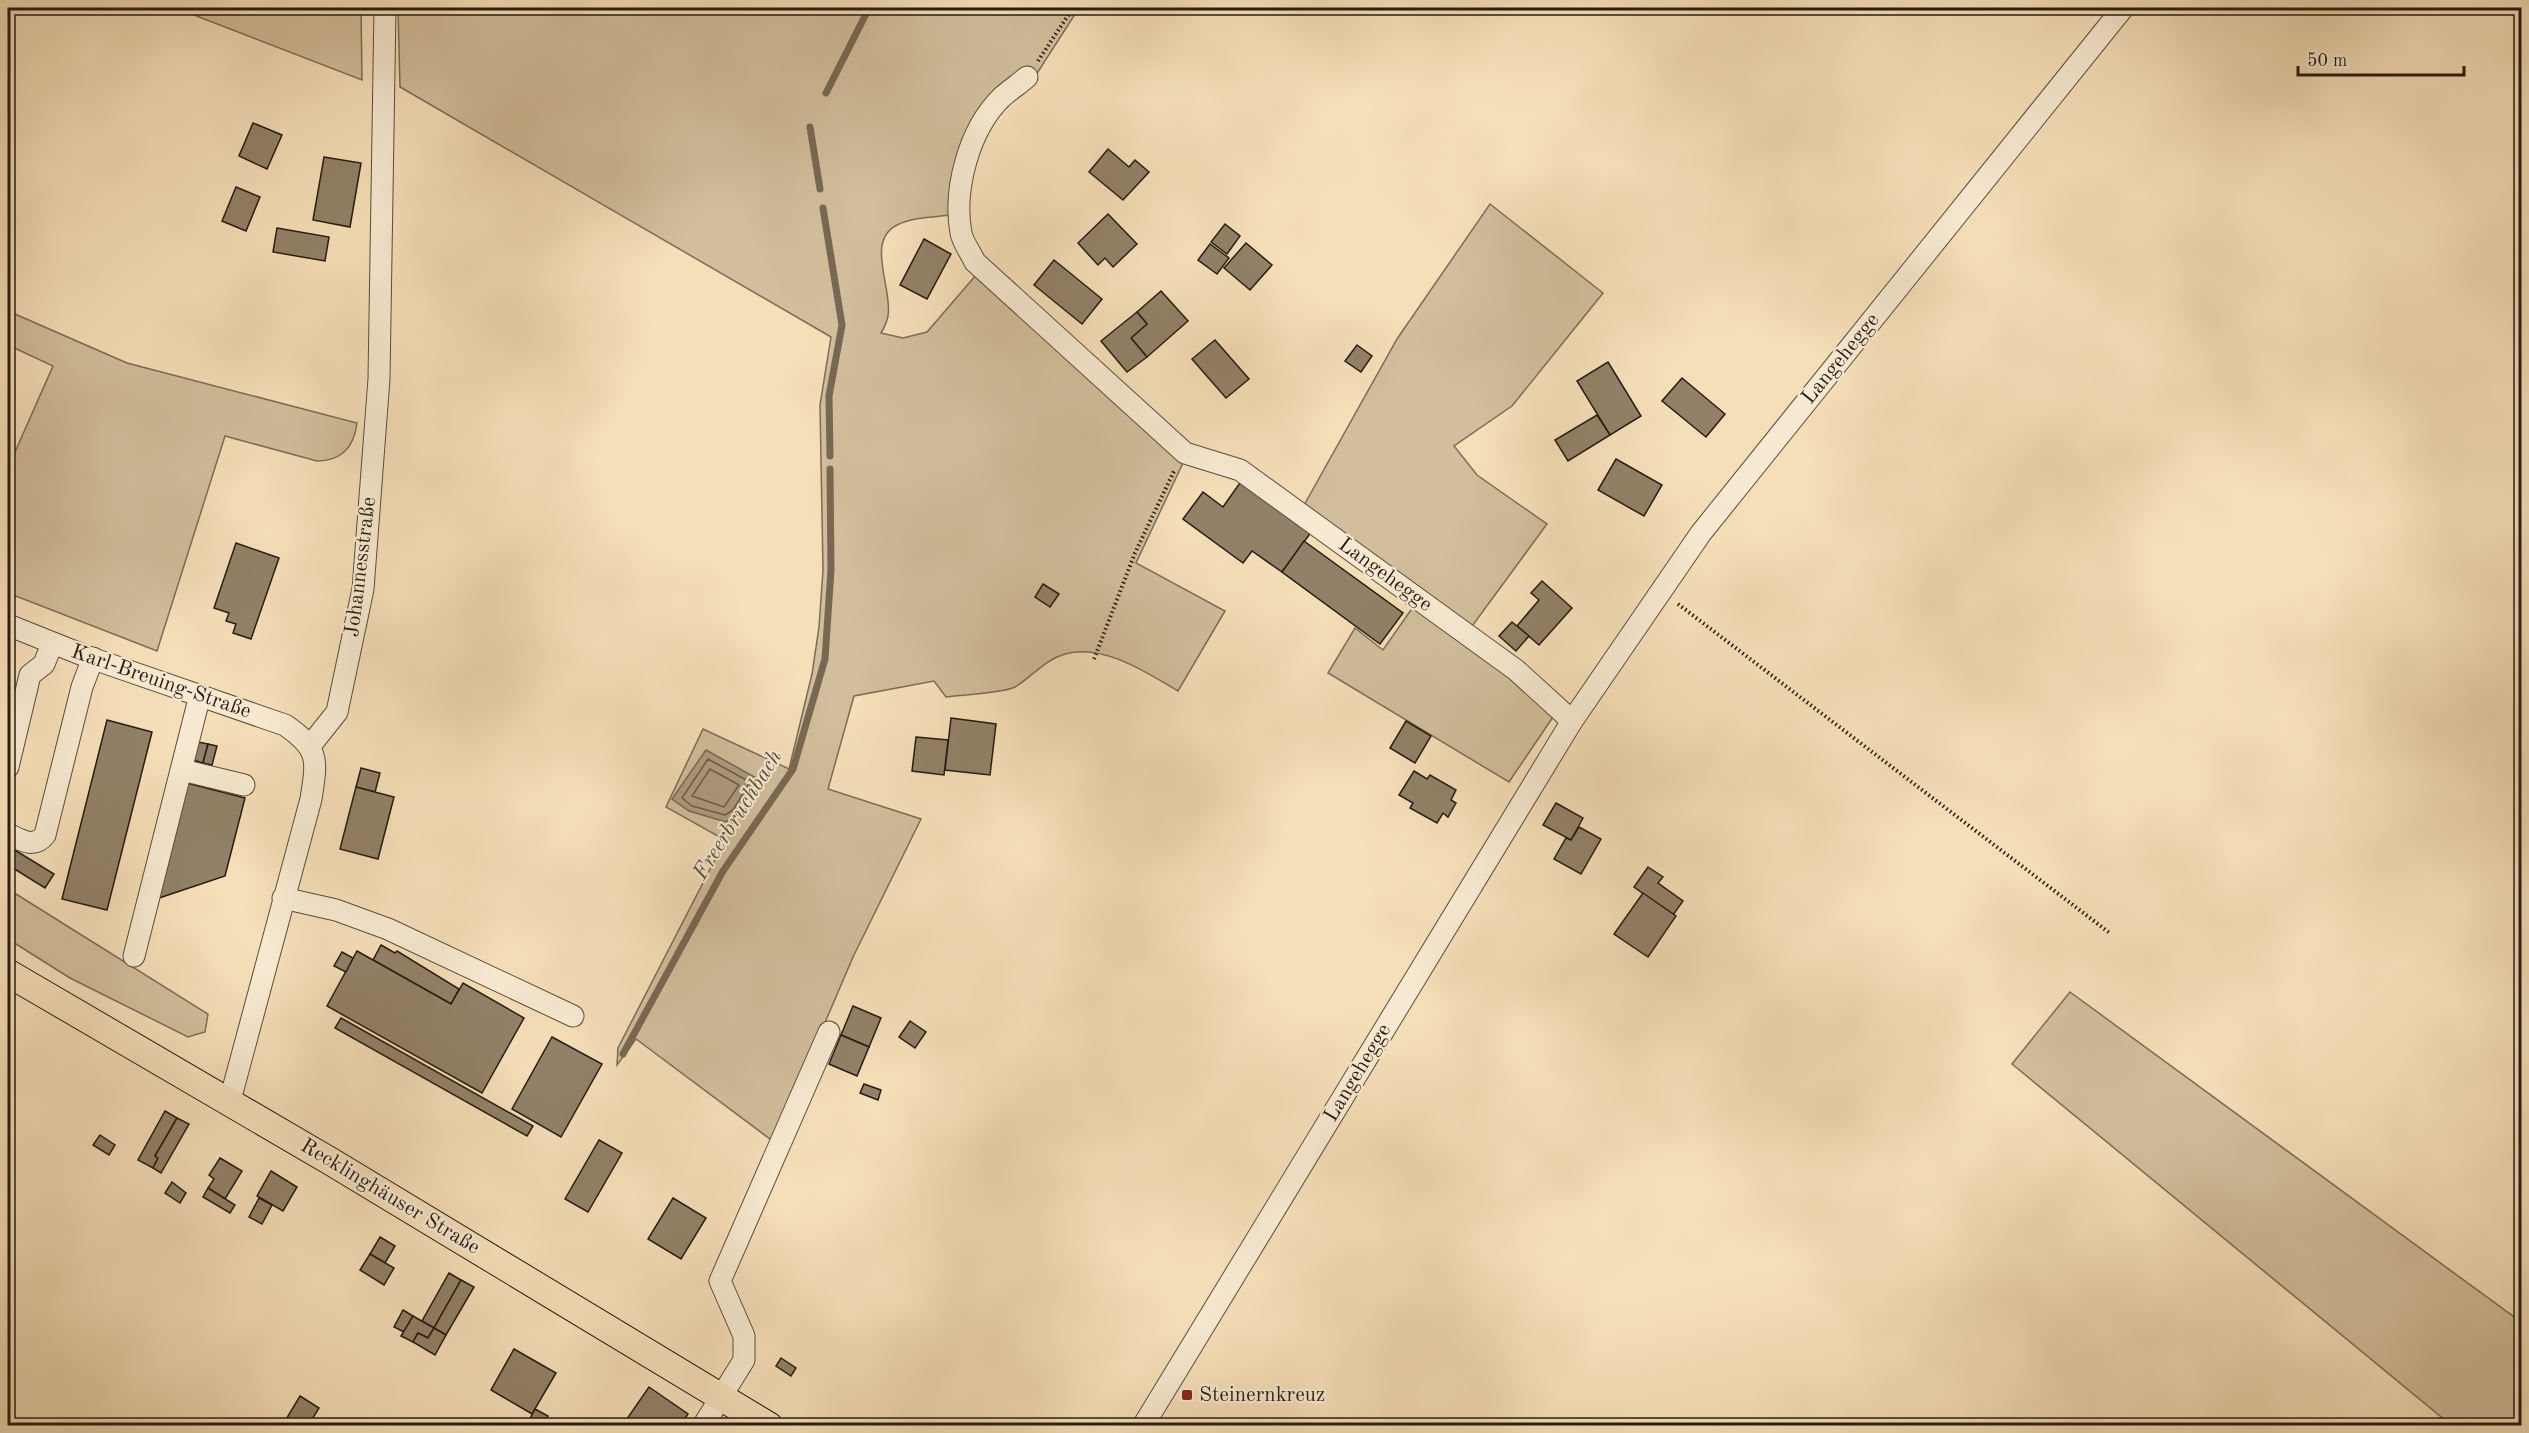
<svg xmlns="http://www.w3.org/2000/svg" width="2529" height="1433" font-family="'Old Standard TT',serif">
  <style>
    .green { fill: #d2be9c; stroke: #7c6c56; stroke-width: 1.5 }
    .water { fill: #af9c80; stroke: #786853; stroke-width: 1.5 }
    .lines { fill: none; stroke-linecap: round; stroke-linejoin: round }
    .shore { stroke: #6a5c48; stroke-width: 1.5 }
    .stream { stroke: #786853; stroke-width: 7 }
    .building { fill: #928168; stroke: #261b10; stroke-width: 1.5 }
    .minor-casing { stroke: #5a4c3a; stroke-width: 23 }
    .major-casing { stroke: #261b10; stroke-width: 29 }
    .path { stroke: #261b10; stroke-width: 4; stroke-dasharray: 1.5 3; stroke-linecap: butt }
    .minor { stroke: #f8ead2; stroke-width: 21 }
    .major { stroke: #f5dfb9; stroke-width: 27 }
    .poi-dot { fill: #8f2418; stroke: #f8ead2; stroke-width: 2 }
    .labels { text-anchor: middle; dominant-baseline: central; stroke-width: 4.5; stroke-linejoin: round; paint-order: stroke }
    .street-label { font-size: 21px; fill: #261b10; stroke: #f8ead2 }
    .poi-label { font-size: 21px; fill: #261b10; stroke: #f8ead2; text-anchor: start }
    .water-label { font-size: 22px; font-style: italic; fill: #5d4f3d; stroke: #f8ead2 }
  </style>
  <rect width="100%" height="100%" fill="#f5dfb9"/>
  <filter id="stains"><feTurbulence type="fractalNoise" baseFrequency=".00333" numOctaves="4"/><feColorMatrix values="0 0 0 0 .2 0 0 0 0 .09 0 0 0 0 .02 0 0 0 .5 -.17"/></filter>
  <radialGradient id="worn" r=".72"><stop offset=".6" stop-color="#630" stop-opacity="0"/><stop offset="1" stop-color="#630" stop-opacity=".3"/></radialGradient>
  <g class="green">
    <path d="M176,8H361L362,80Z"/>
    <path d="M398,8H1079L1036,75L1006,87L951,215C934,217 912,217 897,225C865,241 893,289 888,316C887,321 884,328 881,333L903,338L927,332L976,275L1183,463L1136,563L1225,611L1178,691C1147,673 1103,643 1065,654C1044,660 1032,677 1015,687C1004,693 960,695 946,697L934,681L854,696L828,789L921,819L853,957L774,1142L636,1039L617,1065L618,1048L725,840L666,807L703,729L789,769L812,674L819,627L823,570L820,405L831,337L400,87Z"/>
    <path d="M1490,204L1603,293L1512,406L1454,446L1477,475L1547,524L1470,629L1303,507L1397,339Z"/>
    <path d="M8,311L127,363L357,423C354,447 341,461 317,461L225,436L157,651L8,593V468L53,366L8,345Z"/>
    <path d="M1415,604L1495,663L1553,717L1509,782L1328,673L1355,628L1383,650Z"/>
    <path d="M8,889L208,1014L205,1032L188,1037L70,978L8,939Z"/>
    <path d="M2070,992L2521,1322V1425H2451L2012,1064Z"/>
  </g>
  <path class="water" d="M706,750L758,779L737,815L726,822L689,811L672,799Z"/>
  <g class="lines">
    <g class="shore">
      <path d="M708,759L750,782L733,810L725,815L692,806L682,798Z"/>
      <path d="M710,769L739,785L724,807L692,796Z"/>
    </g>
    <g class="stream">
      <path d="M826,93L869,8"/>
      <path d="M810,127L820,189"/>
      <path d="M823,208L842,325L829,396L830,456"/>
      <path d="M623,1054L723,871L793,769L825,659L831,570L830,469"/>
    </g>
  </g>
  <g class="building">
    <path d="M253,123L282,135L267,169L239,156Z"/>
    <path d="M1108,149L1129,167L1135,160L1149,172L1123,200L1089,172Z"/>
    <path d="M324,157L361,163L350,227L313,220Z"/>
    <path d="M236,187L260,197L246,231L222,221Z"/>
    <path d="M1108,214L1137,244L1113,267L1105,258L1098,265L1078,243Z"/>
    <path d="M1225,224L1240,236L1227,254L1211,242Z"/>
    <path d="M277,228L329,237L325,261L273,252Z"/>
    <path d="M924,239L951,254L927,299L900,285Z"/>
    <path d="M1246,243L1272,265L1250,290L1224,268Z"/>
    <path d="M1210,244L1229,258L1217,274L1198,260Z"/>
    <path d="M1054,260L1102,299L1082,324L1034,285Z"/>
    <path d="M1161,291L1188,321L1147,357L1131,338L1147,324L1137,312Z"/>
    <path d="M1137,312L1147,324L1131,338L1147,357L1127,372L1101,341Z"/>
    <path d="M1215,340L1249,379L1226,398L1192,359Z"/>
    <path d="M1357,345L1372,356L1361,372L1345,361Z"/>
    <path d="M1608,362L1641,416L1610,435L1577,381Z"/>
    <path d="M1682,378L1725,414L1706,437L1662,401Z"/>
    <path d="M1597,415L1610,435L1568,461L1555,440Z"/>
    <path d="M1616,459L1662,485L1644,516L1598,490Z"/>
    <path d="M1242,480L1312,531L1282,572L1252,551L1243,563L1183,519L1203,492L1223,507Z"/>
    <path d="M1304,541L1403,613L1380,644L1282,572Z"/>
    <path d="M236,543L279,558L251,639L233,633L236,624L226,621L229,613L214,608Z"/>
    <path d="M1542,581L1572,608L1539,645L1517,626L1539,600L1531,593Z"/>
    <path d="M1043,584L1059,594L1050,607L1035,597Z"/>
    <path d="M1512,622L1529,636L1516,651L1499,636Z"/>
    <path d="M951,718L996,724L990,775L945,770Z"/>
    <path d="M107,720L152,732L107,910L62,899Z"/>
    <path d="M1406,721L1431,736L1415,763L1390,748Z"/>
    <path d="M916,737L948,740L944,775L912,771Z"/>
    <path d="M198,742L208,744L203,763L193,760Z"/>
    <path d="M208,744L217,746L212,765L203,763Z"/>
    <path d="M361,768L380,773L375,792L356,787Z"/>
    <path d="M1414,771L1427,779L1430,775L1456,790L1451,800L1456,803L1448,817L1443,813L1437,823L1410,808L1413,803L1399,795Z"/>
    <path d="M187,783L245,798L225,876L159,898Z"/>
    <path d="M356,787L394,797L378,859L340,849Z"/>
    <path d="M1556,803L1583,818L1571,840L1543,825Z"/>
    <path d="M1579,827L1601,839L1581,874L1554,859L1566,838L1571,840Z"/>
    <path d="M13,849L54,874L45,888L8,865V857Z"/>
    <path d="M1648,867L1663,877L1658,883L1683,901L1673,915L1634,887Z"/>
    <path d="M1643,893L1676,916L1648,957L1614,934Z"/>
    <path d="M381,945L395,953L397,951L459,989L451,1004L373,960Z"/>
    <path d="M357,951L451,1004L463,983L524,1018L482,1093L327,1006Z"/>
    <path d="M342,952L353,958L346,972L334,966Z"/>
    <path d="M853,1006L881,1018L869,1047L841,1035Z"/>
    <path d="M341,1018L533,1126L527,1136L335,1028Z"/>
    <path d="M910,1021L926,1032L915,1048L899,1037Z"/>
    <path d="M841,1035L869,1047L857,1076L829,1064Z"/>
    <path d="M552,1037L602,1064L561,1137L512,1109Z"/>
    <path d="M864,1084L881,1090L878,1100L860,1093Z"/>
    <path d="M165,1111L177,1118L155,1156L158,1158L153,1168L138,1160Z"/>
    <path d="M177,1118L189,1124L161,1173L153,1168L158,1158L155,1156Z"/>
    <path d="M100,1135L115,1145L109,1155L93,1145Z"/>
    <path d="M599,1140L622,1153L588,1212L565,1199Z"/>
    <path d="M220,1158L242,1171L225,1199L208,1188L214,1179L209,1175Z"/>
    <path d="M271,1171L297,1187L283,1211L257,1196Z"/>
    <path d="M172,1182L186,1193L180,1203L165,1193Z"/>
    <path d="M208,1188L235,1205L230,1213L203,1197Z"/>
    <path d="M259,1198L272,1205L262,1224L249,1217Z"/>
    <path d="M673,1198L706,1218L681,1259L648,1239Z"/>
    <path d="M380,1237L395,1246L385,1263L370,1254Z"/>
    <path d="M370,1254L394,1268L384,1285L360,1270Z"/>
    <path d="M449,1273L461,1280L434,1328L422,1321Z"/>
    <path d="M461,1280L474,1287L446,1335L434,1328Z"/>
    <path d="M403,1310L413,1316L404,1332L394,1327Z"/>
    <path d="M413,1316L434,1328L428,1338L418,1333L413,1342L401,1336Z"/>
    <path d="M434,1328L446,1335L435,1355L413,1342L418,1333L428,1338Z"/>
    <path d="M514,1349L556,1373L532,1414L491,1390Z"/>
    <path d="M781,1358L796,1368L791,1376L776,1366Z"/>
    <path d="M649,1387L688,1414L680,1426H622Z"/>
    <path d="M300,1396L319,1408L308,1426H282Z"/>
    <path d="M535,1409L548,1416L543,1426H526Z"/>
  </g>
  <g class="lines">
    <g class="minor-casing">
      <g id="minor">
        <path d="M1027,77C1019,84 1010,90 1002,97C969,129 953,189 961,233C963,243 971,253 975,262L1185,453L1240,470L1516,670L1572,721"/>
        <path d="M8,625L88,657L285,725C320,749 317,760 311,799L229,1104"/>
        <path d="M310,746L337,712L363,589L379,379L385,8"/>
        <path d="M8,767L30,675L44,664L52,644"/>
        <path d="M182,770L244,785"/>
        <path d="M8,834C21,840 34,849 45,835L82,687L93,658"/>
        <path d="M283,898L336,910L388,929L573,1016"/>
        <path d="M134,956L200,695"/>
        <path d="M703,1426L744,1360V1336L720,1281L829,1032"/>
        <path d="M1143,1426L1572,721L1701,533L2123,8"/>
      </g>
    </g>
    <g class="major-casing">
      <path id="major" d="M8,973L330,1161L769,1426"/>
    </g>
    <g class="path">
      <path d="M1038,61L1073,8"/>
      <path d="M1678,604L2111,934"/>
      <path d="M1094,659L1135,553L1175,469"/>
    </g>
    <use href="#minor" class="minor"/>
    <use href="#major" class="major"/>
  </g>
  <rect class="poi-dot" x="1181" y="1389" width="12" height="12" rx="3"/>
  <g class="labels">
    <g class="street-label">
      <text transform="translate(1841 359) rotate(-51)">Langehegge</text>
      <text transform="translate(361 567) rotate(-83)">Johannesstraße</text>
      <text transform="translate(1385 575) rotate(36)">Langehegge</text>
      <text transform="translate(161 682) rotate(19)">Karl-Breuing-Straße</text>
      <text transform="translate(1358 1073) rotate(-59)">Langehegge</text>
      <text transform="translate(390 1197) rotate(31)">Recklinghäuser Straße</text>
    </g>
    <g class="poi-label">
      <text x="1199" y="1395">Steinernkreuz</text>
    </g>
    <g class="water-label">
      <text transform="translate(738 815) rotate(-58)">Freerbruchbach</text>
    </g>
  </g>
  <rect width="2529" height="1433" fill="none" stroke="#f5dfb9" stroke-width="30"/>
  <rect x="9" y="9" width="2511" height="1415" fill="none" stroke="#261b10" stroke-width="3"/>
  <rect x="15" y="15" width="2499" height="1403" fill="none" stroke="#261b10" stroke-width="1.5"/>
  <path d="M2298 66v9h166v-9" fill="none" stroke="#261b10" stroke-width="3"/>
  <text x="2307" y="66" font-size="18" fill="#261b10" stroke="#f8ead2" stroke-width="4.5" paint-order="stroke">50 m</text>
  <rect width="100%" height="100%" filter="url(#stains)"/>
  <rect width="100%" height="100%" fill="url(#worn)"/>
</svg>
